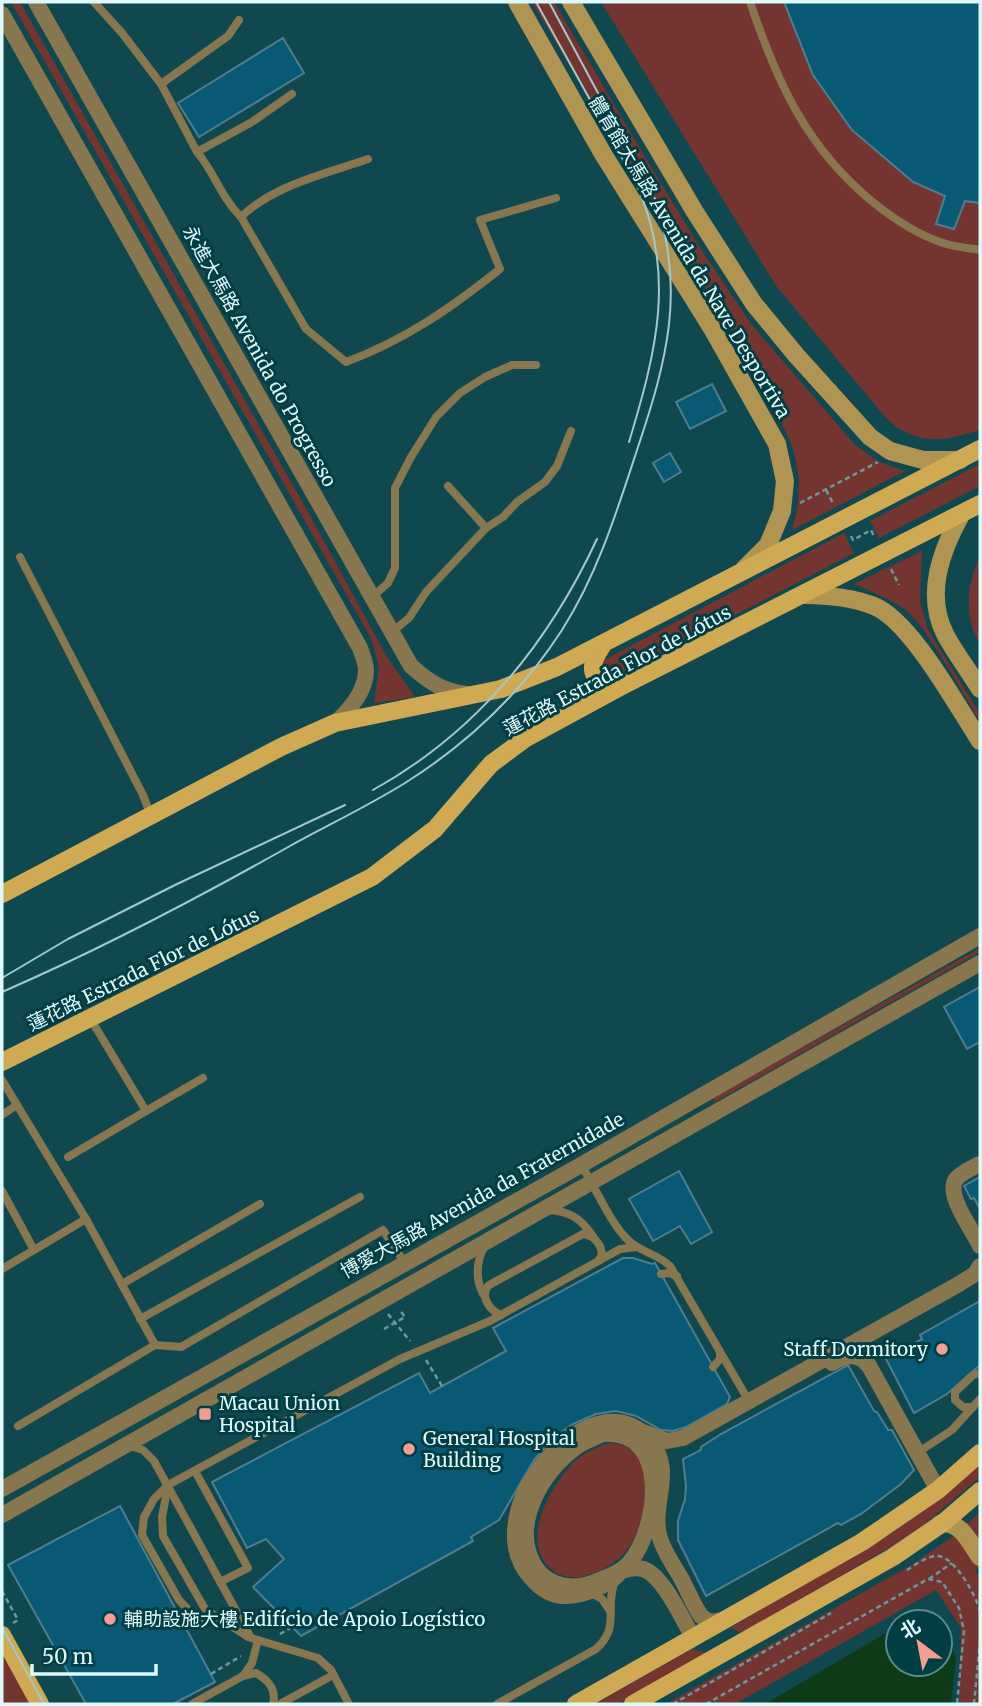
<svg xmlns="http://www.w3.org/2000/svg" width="982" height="1706" font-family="Merriweather,'Noto Sans SC',serif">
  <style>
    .green { fill: #743530 }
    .water { fill: #0d3b15 }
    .building { fill: #085973; stroke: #507d90; stroke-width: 2 }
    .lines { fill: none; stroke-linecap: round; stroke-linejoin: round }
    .path { stroke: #6c989d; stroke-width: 2.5; stroke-dasharray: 5 3.5; stroke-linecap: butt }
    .lane { stroke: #88764e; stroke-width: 8 }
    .street { stroke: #88764e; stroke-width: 16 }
    .secondary { stroke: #b09452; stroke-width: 18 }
    .primary { stroke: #cfaa53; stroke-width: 18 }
    .tram { stroke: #a3c7cb; stroke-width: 2 }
    .poi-dot { fill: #f59c93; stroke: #003e44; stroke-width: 2.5 }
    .labels { text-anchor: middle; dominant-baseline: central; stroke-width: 6; stroke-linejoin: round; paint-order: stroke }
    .street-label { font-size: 19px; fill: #def9fc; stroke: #003e44 }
    .poi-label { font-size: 19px; fill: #def9fc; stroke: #003e44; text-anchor: start }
  </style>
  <rect width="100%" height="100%" fill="#0f494f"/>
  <g class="green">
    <path d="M11,2H20L308,512L387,657L415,697L374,703L379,667L371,638Z"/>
    <path d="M532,2H554L645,157L704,254L752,325L855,445L879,462L905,471L792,530L798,504L799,478L793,448L777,413L734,332L657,213Z"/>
    <path d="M601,2H980V430C943,441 917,447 886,418L777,287Z"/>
    <path d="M980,464V486L879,538L870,521Z"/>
    <path d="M844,533L854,553L614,678L604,676L600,664L604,660Z"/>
    <path d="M922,551L920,601L928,630L980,714V721C963,694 926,624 903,608C888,598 870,591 854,584Z"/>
    <path d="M980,557V644C964,619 966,583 980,557Z"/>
    <path d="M980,948V952L715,1102L713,1098Z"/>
    <path d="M610,1443C663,1446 649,1521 626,1551C615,1564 597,1574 580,1577C569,1578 558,1576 550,1568C520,1540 550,1487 573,1463C583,1453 596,1447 610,1443Z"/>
    <path d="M980,1463V1477L922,1526L894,1545L754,1626L740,1632L730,1628L889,1535L944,1496Z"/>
    <path d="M980,1512V1567L975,1570L980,1579V1704H959L961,1628L936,1590L735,1704H666L913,1564L956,1534Z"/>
    <path d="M2,1648L32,1704H3L2,1702Z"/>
    <path d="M692,1649L707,1653L617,1704H595Z"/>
  </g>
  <path class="water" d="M898,1626V1664H940V1639L950,1642L956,1657L951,1704H765Z"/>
  <g class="building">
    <path d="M784,2H980V203L965,201L954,229L936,224L945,196L913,182L852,130L813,75Z"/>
    <path d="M283,38L304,73L199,137L178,103Z"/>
    <path d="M712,384L726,411L690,429L676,402Z"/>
    <path d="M670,453L681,472L664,482L653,463Z"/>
    <path d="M980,987V1042L967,1049L944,1007Z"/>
    <path d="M679,1171L712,1232L691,1244L680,1226L653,1241L629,1199Z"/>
    <path d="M980,1177V1209L974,1198L971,1199L964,1186Z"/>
    <path d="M623,1258H633L652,1264L655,1263L730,1397L727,1404L686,1427L673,1431L661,1430L636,1416L616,1411L596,1414L573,1424L553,1438L534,1460L499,1520L471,1537L473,1541L301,1636L253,1587L284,1559L266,1539L247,1548L212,1482L419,1373L430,1393L506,1351L493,1328Z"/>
    <path d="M980,1301V1365L947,1394L914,1413L886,1359L922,1339L920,1335Z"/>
    <path d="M848,1365L874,1411L877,1412L888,1430H892L914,1470L901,1484L861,1514L841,1525L838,1523L706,1596L678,1540V1521L685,1499L686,1486L683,1459L701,1450V1447L721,1434Z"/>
    <path d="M120,1506L215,1682L173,1704H86L8,1565Z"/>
  </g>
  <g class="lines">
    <g class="path">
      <path d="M826,490L834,505"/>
      <path d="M800,503L878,462"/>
      <path d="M851,536L853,540L871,530L875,538"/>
      <path d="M891,569L899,585"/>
      <path d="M388,1314L410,1341"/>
      <path d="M384,1329L405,1317L400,1310"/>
      <path d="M426,1360L442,1386"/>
      <path d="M907,1570C915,1565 927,1556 937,1556C955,1556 976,1596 980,1611"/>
      <path d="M929,1579L952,1563"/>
      <path d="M2,1591L18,1620L13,1623"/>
      <path d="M280,1634L292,1627"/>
      <path d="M211,1674L241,1656"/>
      <path d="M673,1704L831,1613"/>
      <path d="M706,1704L928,1579L942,1582L959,1608L964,1631L957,1704"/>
      <path d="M974,1704L980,1641"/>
    </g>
    <g class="lane">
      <path d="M94,2L122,33L161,84L228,36L239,20"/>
      <path d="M750,2C777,82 807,149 874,203C894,219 919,235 943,243C955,247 968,248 980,250"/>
      <path d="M161,84L197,152L252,122L292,94"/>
      <path d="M197,152C215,173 220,196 241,217C274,185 325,174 368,159"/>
      <path d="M241,217L306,329L346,362C405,340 451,308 500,269L480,220L556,198"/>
      <path d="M448,486L486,528"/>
      <path d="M20,557L143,795L151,816"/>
      <path d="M372,597L388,583L395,568V488L411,457L436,417L460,393L485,377L512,365H536"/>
      <path d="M392,632L409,618L426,592L486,528L503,517L517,502L545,482L557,466L571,431"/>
      <path d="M2,1080L86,1219L2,1269"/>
      <path d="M146,1111L203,1078"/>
      <path d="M2,1115L17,1105"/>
      <path d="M68,1157L146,1111L90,1018"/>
      <path d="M581,1165C595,1186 610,1223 628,1240C640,1252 658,1254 670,1266L750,1403"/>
      <path d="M2,1191L34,1250"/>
      <path d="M546,1210C570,1211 579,1217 593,1236"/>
      <path d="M86,1219L155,1345"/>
      <path d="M661,1274L669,1273L677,1276"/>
      <path d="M122,1284L260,1204"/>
      <path d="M483,1294C475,1278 476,1263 484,1247"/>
      <path d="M501,1315C489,1310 479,1295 489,1285L583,1234C595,1235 607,1250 599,1260"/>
      <path d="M140,1319L360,1197"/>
      <path d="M713,1367L720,1359V1352"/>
      <path d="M973,1407H963L955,1400V1392L973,1375L980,1373"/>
      <path d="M18,1426L155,1345L181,1347L383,1230L405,1263"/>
      <path d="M127,1445L143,1450L154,1461L251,1638L318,1658L331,1670L349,1704"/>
      <path d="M917,1453L952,1430L980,1399"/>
      <path d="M195,1471L248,1568L220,1582"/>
      <path d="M168,1485L162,1517L163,1536L205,1609L248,1637"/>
      <path d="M590,1592L602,1599L610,1611"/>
      <path d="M228,1625L194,1616L179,1600L142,1535L144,1517L154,1499L168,1485L400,1359L490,1321L620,1249L637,1247"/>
      <path d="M243,1676L256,1673C268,1680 277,1689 273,1704"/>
      <path d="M192,1704L243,1676L252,1663L258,1640"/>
      <path d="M280,1704L333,1675"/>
      <path d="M497,1704L596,1649C621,1627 604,1608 615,1581"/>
    </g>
    <g class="street">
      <path d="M36,2L411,666C428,681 443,692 467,694"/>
      <path d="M2,14L360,648C362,654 366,663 366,670C366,692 349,710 335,723"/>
      <path d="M980,1164C972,1168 962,1172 956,1179C945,1195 973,1230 980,1246"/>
      <path d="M863,1355L938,1490"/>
      <path d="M832,1363C845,1356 856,1352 867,1364"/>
      <path d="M643,1432L667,1441L683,1438L959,1284L975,1274L980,1266"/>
      <path d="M603,1434C671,1429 659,1528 629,1563C622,1571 612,1575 602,1579C591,1584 579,1588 567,1586C552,1584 540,1576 533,1563C512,1524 542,1472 575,1448C583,1442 594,1438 603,1434Z"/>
      <path d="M2,1489L581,1165L980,936"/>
      <path d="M2,1515L980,963"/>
      <path d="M693,1637C682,1619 663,1575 643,1569C636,1567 628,1569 621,1571C611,1585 581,1597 564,1596C551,1596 540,1588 532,1579C470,1512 593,1375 648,1438C677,1470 651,1501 659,1535C663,1551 673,1564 681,1578C688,1591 693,1604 701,1616L709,1622L724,1620"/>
    </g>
    <g class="secondary">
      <path d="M517,2L603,154L713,330L777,444L785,481L782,511L768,545L744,569"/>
      <path d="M571,2L695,212L754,304L796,355L870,437L890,451L923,460H960"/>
      <path d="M961,515C941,551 925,594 945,634C955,653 969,671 980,689"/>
      <path d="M804,595C828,595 851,597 874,606C911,621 957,706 980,741"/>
      <path d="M940,1524C960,1519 970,1543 980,1557"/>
    </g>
    <g class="primary">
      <path d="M602,646C586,669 591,682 618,688"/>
      <path d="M2,894L281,747L335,723L501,689L557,667L980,449"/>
      <path d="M2,1062L372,877L435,829L491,764L526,738L618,688L980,504"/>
      <path d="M2,1635L40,1704"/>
      <path d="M576,1704L862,1542L938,1490L980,1453"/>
      <path d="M633,1704L893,1557L944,1522L980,1491"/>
    </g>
    <g class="tram">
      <path d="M536,2L636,183C677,274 656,352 629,442"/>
      <path d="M373,790C476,733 548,644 597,539"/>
      <path d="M2,978L68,939L175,885L345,805"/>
      <path d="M2,992C101,949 196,899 290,846C328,825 368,806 405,783C467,744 522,692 562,630C598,573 617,511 638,447C667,360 686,289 655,199L549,2"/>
      <path d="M2,1627L44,1704"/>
    </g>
  </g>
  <g class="poi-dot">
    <circle cx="942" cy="1349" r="7"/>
    <rect x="198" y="1407" width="14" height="14" rx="3.5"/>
    <circle cx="409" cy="1449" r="7"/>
    <circle cx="110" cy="1619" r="7"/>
  </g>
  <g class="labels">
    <g class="street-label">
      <text transform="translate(690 257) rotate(59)">體育館大馬路 Avenida da Nave Desportiva</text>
      <text transform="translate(260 356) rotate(61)">永進大馬路 Avenida do Progresso</text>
      <text transform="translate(617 670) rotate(-28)">蓮花路 Estrada Flor de Lótus</text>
      <text transform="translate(143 969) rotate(-26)">蓮花路 Estrada Flor de Lótus</text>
      <text transform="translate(482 1195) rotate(-29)">博愛大馬路 Avenida da Fraternidade</text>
    </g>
    <g class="poi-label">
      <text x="928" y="1349" text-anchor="end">Staff Dormitory</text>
      <text x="219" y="1403">Macau Union<tspan x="219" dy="22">Hospital</tspan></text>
      <text x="423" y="1438">General Hospital<tspan x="423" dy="22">Building</tspan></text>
      <text x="124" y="1619">輔助設施大樓 Edifício de Apoio Logístico</text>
    </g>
  </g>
  <rect width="982" height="1706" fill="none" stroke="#def9fc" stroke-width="7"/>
  <g transform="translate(919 1643) rotate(328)"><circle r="33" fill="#003e44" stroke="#59898e" stroke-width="2"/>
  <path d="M0-5L12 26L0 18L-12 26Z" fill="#f59c93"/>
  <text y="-10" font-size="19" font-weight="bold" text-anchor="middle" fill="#def9fc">北</text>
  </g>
  <path d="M32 1664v10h124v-10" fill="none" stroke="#def9fc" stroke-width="3.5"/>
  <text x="42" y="1664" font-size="21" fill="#def9fc" stroke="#003e44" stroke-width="5" paint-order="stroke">50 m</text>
</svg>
